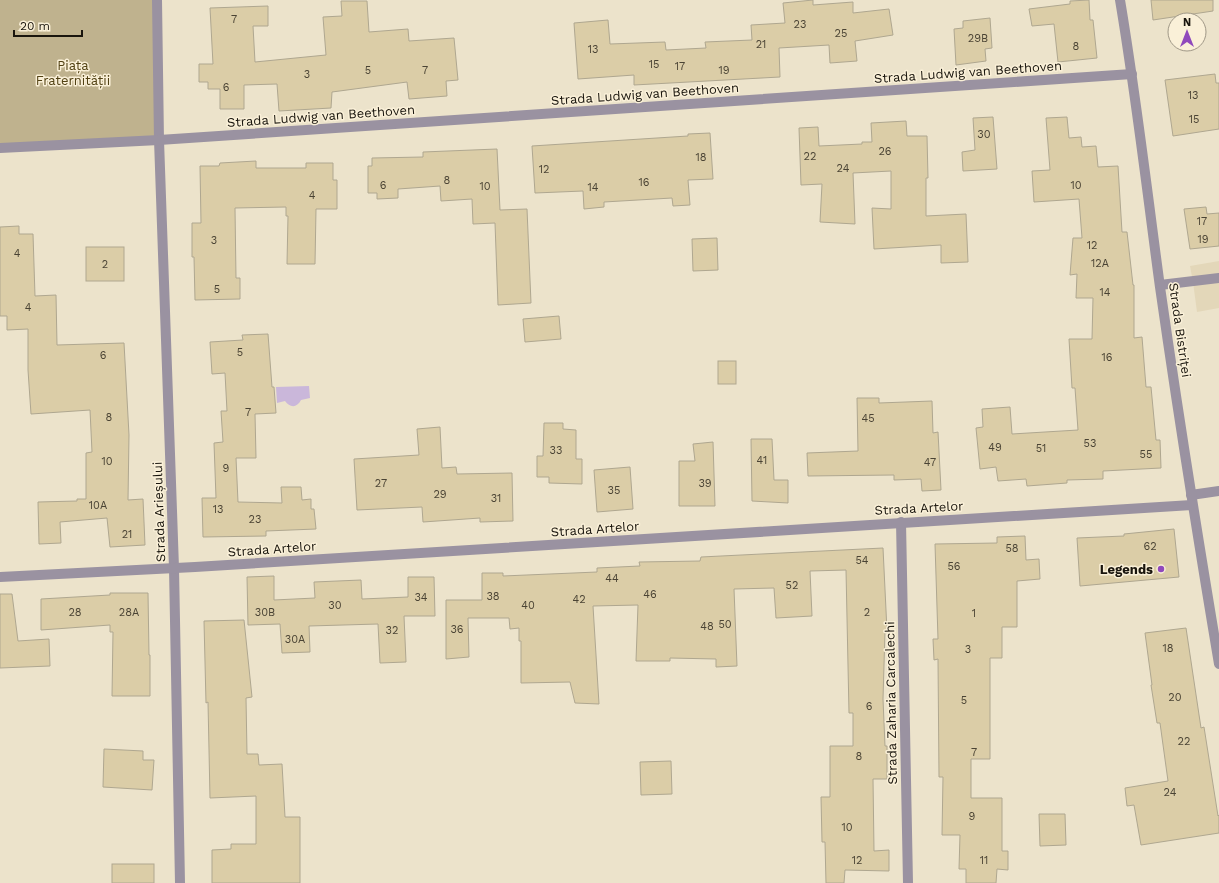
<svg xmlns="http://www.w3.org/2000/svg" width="1219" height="883" font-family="'Work Sans',sans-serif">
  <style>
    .built { fill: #e3d7b9 }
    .green { fill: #bfb28e }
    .water { fill: #cab7da }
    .building { fill: #dbcda7; stroke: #afa790 }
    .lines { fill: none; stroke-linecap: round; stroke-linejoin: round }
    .lane { stroke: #9a92a1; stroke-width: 10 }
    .street { stroke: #9a92a1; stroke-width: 10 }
    .poi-dot { fill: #9049bc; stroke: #faf0d8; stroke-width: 1.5 }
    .labels { text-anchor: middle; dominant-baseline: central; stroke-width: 3; stroke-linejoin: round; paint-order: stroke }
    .number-label { font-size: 11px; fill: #4a4334 }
    .park-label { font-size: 13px; fill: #514113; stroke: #faf0d8 }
    .street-label { font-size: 13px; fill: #19150d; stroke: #faf0d8 }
    .poi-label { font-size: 13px; font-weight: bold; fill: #19150d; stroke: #faf0d8; text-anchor: end }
  </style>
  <rect width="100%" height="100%" fill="#ece3cb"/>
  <path class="built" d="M1219,261V308L1197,312L1193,282L1190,266Z"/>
  <path class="green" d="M0,0H157L159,140L0,148Z"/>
  <path class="water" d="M309,386L310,398L301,400C297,408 290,408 285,401L277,403L276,387Z"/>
  <g class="building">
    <path d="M813,0V5L853,2V13L889,9L893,35L855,41L857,61L830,63L829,45L779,48L780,77L634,85V75L578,79L574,23L608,20L610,44L665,42L666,50L706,48L705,42L752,40L751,25L785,23L783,3Z"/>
    <path d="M1089,0L1090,20H1093L1097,58L1058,62L1054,24L1032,26L1029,9L1070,4V1Z"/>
    <path d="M1151,0H1213V11L1153,20Z"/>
    <path d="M341,1H367L369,32L408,29L409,41L454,38L458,80L446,81L447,96L409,99L407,82L332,92L331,108L279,111L277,84L244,85V109H220V89H208V82H199V64H213L210,8L268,6V26H253L255,62L326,55L323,17L342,16Z"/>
    <path d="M990,18L992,48L985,49L986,61L956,65L954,29L963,28V21Z"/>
    <path d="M1215,74L1216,83H1219V129L1173,136L1165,80Z"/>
    <path d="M993,117L997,169L963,171L962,152L975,150L973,118Z"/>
    <path d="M1067,117L1069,138L1081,137L1082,147L1096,146L1098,167L1118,166L1122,232H1127L1133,285H1134V338L1142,337L1146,387H1151L1156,440H1160L1161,468L1103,471V479L1067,480V483L1027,486L1026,479L998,481L996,467L980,469L976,428L983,427L982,409L1010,407L1012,434L1078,430L1075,388H1072L1069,339H1092L1093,298H1076L1077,274L1070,275L1073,238H1082L1079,199L1034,202L1032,171L1050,170L1046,118Z"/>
    <path d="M906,121L907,136H927L928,178H926V216L966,214L968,262L941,263V245L874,249L872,208L891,209V171L853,173L855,224L820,222L822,184L801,185L799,128L818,127L819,146L862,144V142H872L871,123Z"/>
    <path d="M710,133L713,179L688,180L690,205L673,206L672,198L604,202V207L584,209L583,191L535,193L532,146L688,136V134Z"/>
    <path d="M497,149L500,210L527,209L531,303L498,305L495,223L473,224L472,199L441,201L440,186L398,189V198L377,199V193H368V166H372V158L423,157V152Z"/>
    <path d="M256,161V168H306V163H333V180H337V209H316L315,264H287L288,216H286V207L235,208L236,278H240V299L195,300L194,257H192V223H201L200,166H219L220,163Z"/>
    <path d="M1206,207L1207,214L1219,213V246L1190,249L1184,209Z"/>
    <path d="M19,226V234H33L35,296L56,295L57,345L124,343L129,435L128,500L143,499L145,545L110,547L107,518L60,522L61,543L39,544L38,502L77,501V499H86V453L92,452L90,410L31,414L28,370V329L7,330V316H0V227Z"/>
    <path d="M717,238L718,270L693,271L692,239Z"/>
    <rect x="86" y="247" width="38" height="34"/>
    <path d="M559,316L561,339L525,342L523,319Z"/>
    <path d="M268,334L272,387H274L276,413L255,414L256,458H236L238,502L282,503L281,487H301L302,500L311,499V509H314L316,529L266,531V536L203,537L202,498H216L214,443L223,442L221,411H227L225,373L212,374L210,342L243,340L242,335Z"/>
    <rect x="718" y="361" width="18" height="23"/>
    <path d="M857,398H879V403L932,401L933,433L938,432L941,490L922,491L921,479L894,480V475L808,476L807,453L858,451Z"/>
    <path d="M544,423H563V429L576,430V459H582V484L549,483V477H537V456H543Z"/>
    <path d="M440,427L442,468L456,467L457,474L512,473L513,521L480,522V518L423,522L422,507L357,510L354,459L419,455L417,429Z"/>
    <path d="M751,439H772L774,480H788V503L752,501Z"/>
    <path d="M713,442L715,506H679V461H695L693,444Z"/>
    <path d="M630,467L633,509L597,512L594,470Z"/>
    <path d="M1174,529L1179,577L1080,586L1077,538L1124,536V534Z"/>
    <path d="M1025,536L1026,560L1039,559L1040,579L1017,581V627H1002V658H990V759H971V798H1002V851H1008V870L997,869L996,883H966V869H959L960,835H942L943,777H939L938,659L934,660L933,639H938L935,544L997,543V537Z"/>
    <path d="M883,548L887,631H885L883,699L885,746H887V779H873L874,851L889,850V871L845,870L844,883H826L825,842H822L821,797H830V746H853V713H849L846,570L810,571L812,616L776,618L774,588L734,589L737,666L716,667V659L670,658V661H636L638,605L593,606L599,704L575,703L570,682L521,683V641H519V628L510,629L509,618H468L469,657L446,659V600H482V573H503V576L597,572V568L640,566L639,562L700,561L701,557Z"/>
    <path d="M274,576V600L315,598L314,582L361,580L362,599L408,597V577H434L435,616H404L406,662L380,663L378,624L309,626L310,652L282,653L280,624L248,625L247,577Z"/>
    <path d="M110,593H148L149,655H150V696H112L113,632H110V625L41,630V599L110,595Z"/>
    <path d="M0,594H12L18,641L49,639L50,666L0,668Z"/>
    <path d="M244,620L252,697L246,698L247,754H258L259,765L282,764L285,817H300V883H212V850L231,849V844H256V796L210,798L208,702L206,703L204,621Z"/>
    <path d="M1186,628L1201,728L1204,727L1218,816L1219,815V833L1141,845L1134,805L1127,806L1125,788L1168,781L1160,723H1157L1151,685H1152L1145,633Z"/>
    <path d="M104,749L143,751V760H154L152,790L103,787Z"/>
    <path d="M671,761L672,794L641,795L640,762Z"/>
    <path d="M1039,814H1065L1066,845L1040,846Z"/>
    <rect x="112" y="864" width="42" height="19"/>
  </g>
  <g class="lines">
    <g class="lane">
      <path d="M1160,285L1219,278"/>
      <path d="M1191,495L1219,491"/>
    </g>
    <g class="street">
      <path d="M157,0L159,140L174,568L180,883"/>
      <path d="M1120,0C1136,95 1147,191 1160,287C1178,413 1198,539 1219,664"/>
      <path d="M0,148L159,140L1132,74"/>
      <path d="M901,522L908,883"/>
      <path d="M0,577L195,567L1192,505"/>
    </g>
  </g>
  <circle class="poi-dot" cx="1161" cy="569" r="4"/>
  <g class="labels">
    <g class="number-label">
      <text x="234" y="19">7</text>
      <text x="800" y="24">23</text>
      <text x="841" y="33">25</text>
      <text x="978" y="38">29B</text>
      <text x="761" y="44">21</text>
      <text x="1076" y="46">8</text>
      <text x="593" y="49">13</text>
      <text x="654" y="64">15</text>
      <text x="680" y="66">17</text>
      <text x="368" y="70">5</text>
      <text x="425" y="70">7</text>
      <text x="724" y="70">19</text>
      <text x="307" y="74">3</text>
      <text x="226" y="87">6</text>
      <text x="1193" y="95">13</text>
      <text x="1194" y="119">15</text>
      <text x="984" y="134">30</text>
      <text x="885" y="151">26</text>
      <text x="810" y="156">22</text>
      <text x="701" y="157">18</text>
      <text x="843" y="168">24</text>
      <text x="544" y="169">12</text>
      <text x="447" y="180">8</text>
      <text x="644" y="182">16</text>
      <text x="383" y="185">6</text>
      <text x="1076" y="185">10</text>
      <text x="485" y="186">10</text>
      <text x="593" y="187">14</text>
      <text x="312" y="195">4</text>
      <text x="1202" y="221">17</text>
      <text x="1203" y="239">19</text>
      <text x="214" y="240">3</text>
      <text x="1092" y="245">12</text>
      <text x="17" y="253">4</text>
      <text x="1100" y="263">12A</text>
      <text x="105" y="264">2</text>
      <text x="217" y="289">5</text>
      <text x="1105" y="292">14</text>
      <text x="28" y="307">4</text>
      <text x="240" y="352">5</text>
      <text x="103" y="355">6</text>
      <text x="1107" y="357">16</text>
      <text x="248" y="412">7</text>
      <text x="109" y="417">8</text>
      <text x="868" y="418">45</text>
      <text x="1090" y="443">53</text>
      <text x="995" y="447">49</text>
      <text x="1041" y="448">51</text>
      <text x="556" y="450">33</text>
      <text x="1146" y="454">55</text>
      <text x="762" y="460">41</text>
      <text x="107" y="461">10</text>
      <text x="930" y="462">47</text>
      <text x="226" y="468">9</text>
      <text x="381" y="483">27</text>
      <text x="705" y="483">39</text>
      <text x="614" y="490">35</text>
      <text x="440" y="494">29</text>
      <text x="496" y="498">31</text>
      <text x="98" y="505">10A</text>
      <text x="218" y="509">13</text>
      <text x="255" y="519">23</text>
      <text x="127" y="534">21</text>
      <text x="1150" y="546">62</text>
      <text x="1012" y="548">58</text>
      <text x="862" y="560">54</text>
      <text x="954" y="566">56</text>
      <text x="612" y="578">44</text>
      <text x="792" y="585">52</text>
      <text x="650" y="594">46</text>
      <text x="493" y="596">38</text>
      <text x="421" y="597">34</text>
      <text x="579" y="599">42</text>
      <text x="335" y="605">30</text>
      <text x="528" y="605">40</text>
      <text x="75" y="612">28</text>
      <text x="129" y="612">28A</text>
      <text x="265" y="612">30B</text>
      <text x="867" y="612">2</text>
      <text x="974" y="613">1</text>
      <text x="725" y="624">50</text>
      <text x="707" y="626">48</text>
      <text x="457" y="629">36</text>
      <text x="392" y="630">32</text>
      <text x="295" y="639">30A</text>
      <text x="1168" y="648">18</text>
      <text x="968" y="649">3</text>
      <text x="1175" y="697">20</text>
      <text x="964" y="700">5</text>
      <text x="869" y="706">6</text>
      <text x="1184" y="741">22</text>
      <text x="974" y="752">7</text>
      <text x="859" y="756">8</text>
      <text x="1170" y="792">24</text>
      <text x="972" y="816">9</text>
      <text x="847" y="827">10</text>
      <text x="857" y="860">12</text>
      <text x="984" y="860">11</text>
    </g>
    <g class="park-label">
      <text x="73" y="65">Piața<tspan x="73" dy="15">Fraternității</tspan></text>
    </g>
    <g class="street-label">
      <text transform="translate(968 72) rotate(-4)">Strada Ludwig van Beethoven</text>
      <text transform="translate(645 94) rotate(-4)">Strada Ludwig van Beethoven</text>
      <text transform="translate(321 116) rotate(-4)">Strada Ludwig van Beethoven</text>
      <text transform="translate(1180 330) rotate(82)">Strada Bistriței</text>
      <text transform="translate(919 508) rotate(-3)">Strada Artelor</text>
      <text transform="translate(159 512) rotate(-92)">Strada Arieșului</text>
      <text transform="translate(595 529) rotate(-4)">Strada Artelor</text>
      <text transform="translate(272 549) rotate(-4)">Strada Artelor</text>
      <text transform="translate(891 703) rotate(-91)">Strada Zaharia Carcalechi</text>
    </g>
    <g class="poi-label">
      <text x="1153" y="569">Legends</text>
    </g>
  </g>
  <g transform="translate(1187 32)"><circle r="19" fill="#faf0d8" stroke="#a09887"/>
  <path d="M0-3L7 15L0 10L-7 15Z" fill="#9049bc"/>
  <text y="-6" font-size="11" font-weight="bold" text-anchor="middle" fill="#19150d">N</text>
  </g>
  <path d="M14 30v6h68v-6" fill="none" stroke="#19150d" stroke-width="2"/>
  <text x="20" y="30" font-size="12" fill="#19150d" stroke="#faf0d8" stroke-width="3" paint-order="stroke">20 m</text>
</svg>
